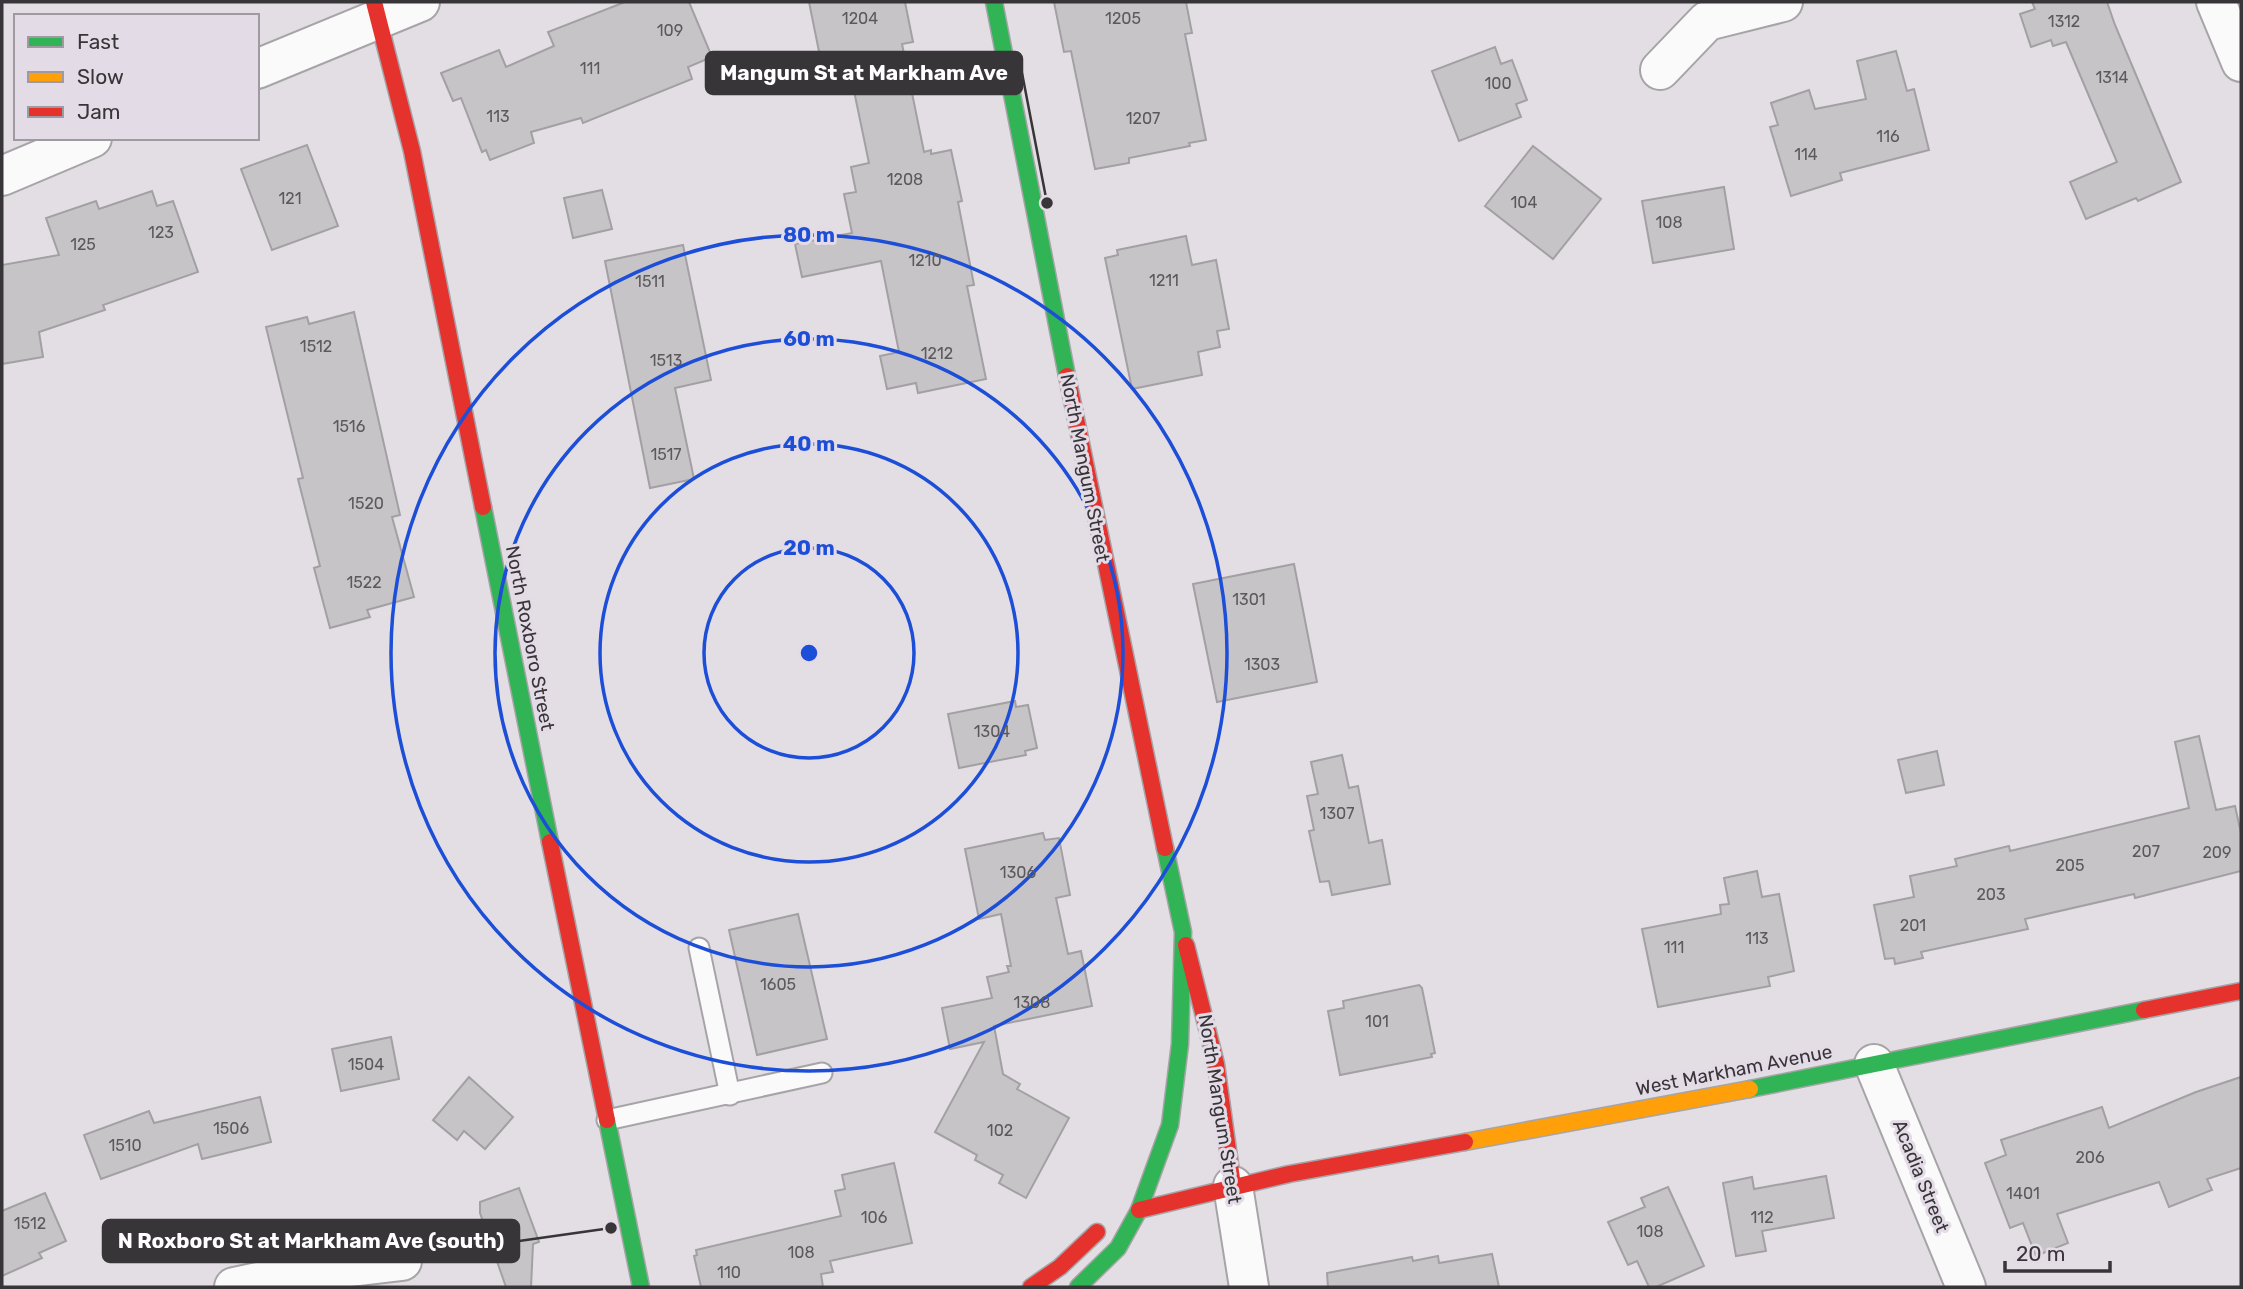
<svg xmlns="http://www.w3.org/2000/svg" width="2243" height="1289" font-family="Rubik,sans-serif">
  <style>
    .building { fill: #c7c4c8; stroke: #a3a0a4; stroke-width: 2 }
    .lines { fill: none; stroke-linecap: round; stroke-linejoin: round }
    .lane-casing { stroke: #a7a4a8; stroke-width: 23 }
    .street-casing { stroke: #a7a4a8; stroke-width: 42 }
    .fast-casing { stroke: #a7a4a8; stroke-width: 19 }
    .slow-casing { stroke: #a7a4a8; stroke-width: 19 }
    .jam-casing { stroke: #a7a4a8; stroke-width: 19 }
    .lane { stroke: #fbfafb; stroke-width: 19 }
    .street { stroke: #fbfafb; stroke-width: 38 }
    .fast { stroke: #30b455; stroke-width: 16 }
    .slow { stroke: #ff9f0a; stroke-width: 16 }
    .jam { stroke: #e5322d; stroke-width: 16 }
    .ring { fill: none; stroke: #1d4ed8; stroke-width: 3.5 }
    .labels { text-anchor: middle; dominant-baseline: central; stroke-width: 6; stroke-linejoin: round; paint-order: stroke }
    .number-label { font-size: 16px; fill: #5c595d }
    .street-label { font-size: 19px; fill: #383539; stroke: #e3dbe6 }
    .centre { fill: #1d4ed8; stroke: #e3dbe6; stroke-width: 3.5 }
    .ring-label { font-size: 21px; text-anchor: middle; font-weight: bold; fill: #1d4ed8; stroke: #e3dbe6; stroke-width: 6; stroke-linejoin: round; paint-order: stroke }
    .leader { fill: none; stroke: #383539; stroke-width: 2.5 }
    .callout-dot { fill: #383539; stroke: #e3dbe6; stroke-width: 2.5 }
    .callout { fill: #383539; stroke: #383539; stroke-width: 2.5 }
    .callout-label { font-size: 21px; text-anchor: middle; font-weight: bold; fill: #fff }
  </style>
  <rect width="100%" height="100%" fill="#e2dee3"/>
  <g class="building">
    <path d="M625,2H689L712,57L688,67L692,79L583,123L581,118L531,132L534,143L490,160L486,150L482,152L461,98L453,101L441,73L499,50L506,67L554,46L548,32Z"/>
    <path d="M809,2H905L913,42L902,44L924,152L931,150V154L951,150L962,201L958,202L974,285L967,286L986,379L918,393L916,383L887,389L880,356L899,352L881,261L802,277L795,244L852,233L844,194L856,192L851,167L869,163L853,86L827,91Z"/>
    <path d="M1054,2H1186L1192,33L1185,34L1206,140L1189,143L1190,146L1129,158V163L1095,169L1071,51L1064,52Z"/>
    <path d="M2032,2H2107L2115,25L2181,182L2138,201L2136,198L2086,219L2070,182L2117,162L2066,42L2053,46L2051,40L2031,47L2020,14L2035,9Z"/>
    <path d="M1495,47L1501,64L1512,60L1527,100L1516,104L1521,117L1459,141L1432,71Z"/>
    <path d="M1896,51L1907,91L1914,89L1929,150L1840,173L1842,180L1791,196L1770,127L1778,125L1771,103L1809,90L1815,109L1866,99L1857,61Z"/>
    <path d="M307,145L338,226L272,250L241,169Z"/>
    <path d="M1533,146L1601,199L1553,259L1485,206Z"/>
    <path d="M1724,187L1734,249L1653,263L1642,201Z"/>
    <path d="M602,190L612,229L573,238L564,198Z"/>
    <path d="M152,191L157,206L173,201L198,272L103,305L105,310L39,332L43,357L2,364V265L59,255L46,218L96,201L99,209Z"/>
    <path d="M1186,236L1192,265L1216,260L1229,329L1217,331L1220,347L1198,352L1202,375L1132,389L1105,258L1118,255L1117,250Z"/>
    <path d="M683,245L711,380L675,388L694,479L650,488L605,261Z"/>
    <path d="M354,312L400,515L392,517L414,597L367,610L370,617L330,628L314,568L320,566L298,479L303,478L266,327L307,317L309,324Z"/>
    <path d="M1294,564L1317,682L1217,702L1193,584Z"/>
    <path d="M1015,701L1016,707L1028,705L1037,748L1025,751L1026,755L959,768L948,714Z"/>
    <path d="M2199,736L2216,810L2235,806L2241,833V871L2135,898L2134,894L2025,919L2028,929L1921,952L1923,958L1895,964L1894,958L1885,959L1874,905L1914,897L1910,876L1957,866L1955,859L2009,846L2010,851L2189,808L2175,742Z"/>
    <path d="M1937,751L1944,785L1906,793L1898,760Z"/>
    <path d="M1342,755L1349,788L1358,786L1369,843L1382,840L1390,884L1332,895L1329,881L1320,882L1309,831L1314,830L1307,796L1318,794L1311,762Z"/>
    <path d="M1043,833L1045,840L1059,838L1070,895L1056,898L1068,954L1081,951L1092,1006L994,1026L1003,1074L1020,1084L1017,1089L1069,1118L1026,1198L999,1183L1003,1175L975,1160L977,1155L935,1132L984,1042L950,1049L942,1008L992,998L987,977L1009,972L1007,966H1011L1001,914L979,919L965,849Z"/>
    <path d="M1757,871L1762,897L1779,894L1794,971L1768,977L1770,986L1658,1007L1642,929L1721,914L1720,905L1729,904L1724,878Z"/>
    <path d="M798,914L827,1039L757,1055L729,930Z"/>
    <path d="M1419,985L1422,988L1435,1053L1431,1054L1432,1057L1340,1075L1328,1011L1344,1008L1343,1001Z"/>
    <path d="M391,1037L399,1079L341,1091L332,1049Z"/>
    <path d="M469,1077L513,1117L485,1149L464,1131L457,1140L433,1120Z"/>
    <path d="M2241,1077V1168L2207,1179L2212,1190L2169,1207L2159,1182L2057,1214L2068,1243L2036,1256L2023,1223L2010,1228L1985,1163L2006,1155L2001,1140L2102,1107L2109,1128L2196,1092Z"/>
    <path d="M260,1097L271,1142L202,1159L198,1144L101,1179L84,1135L149,1111L154,1123Z"/>
    <path d="M894,1163L912,1243L830,1261L833,1272L821,1274L823,1287H701L694,1256L697,1255L696,1250L841,1216L835,1191L845,1189L842,1175Z"/>
    <path d="M1826,1176L1834,1218L1762,1231L1766,1251L1736,1256L1723,1183L1752,1177L1754,1189Z"/>
    <path d="M1668,1187L1704,1266L1656,1287H1649L1637,1261L1628,1265L1608,1222L1645,1207L1641,1198Z"/>
    <path d="M519,1188L539,1242L533,1244L531,1287H506L480,1213V1202Z"/>
    <path d="M45,1193L66,1241L39,1253L42,1258L2,1276V1211Z"/>
    <path d="M1492,1254L1499,1287H1328L1327,1273L1412,1257L1413,1261L1438,1256L1439,1263Z"/>
  </g>
  <g class="lines">
    <g class="lane-casing">
      <g id="lane">
        <path d="M699,948L730,1095"/>
        <path d="M607,1120L822,1073"/>
      </g>
    </g>
    <g class="street-casing">
      <g id="street">
        <path d="M2216,2L2241,62"/>
        <path d="M257,69L420,2"/>
        <path d="M1660,70L1707,21L1783,2"/>
        <path d="M2,176L92,138"/>
        <path d="M1874,1064L1966,1287"/>
        <path d="M1233,1186L1249,1287"/>
        <path d="M234,1287L307,1272L402,1261"/>
      </g>
    </g>
    <g class="fast-casing">
      <g id="fast">
        <path d="M994,2L1067,376"/>
        <path d="M483,507L550,842"/>
        <path d="M1750,1089L2144,1010"/>
        <path d="M607,1120L641,1287"/>
        <path d="M1078,1287L1118,1248L1139,1210L1170,1125L1180,1044L1183,932L1165,848"/>
      </g>
    </g>
    <g class="slow-casing">
      <path id="slow" d="M1465,1142L1750,1089"/>
    </g>
    <g class="jam-casing">
      <g id="jam">
        <path d="M374,2L412,151L483,507"/>
        <path d="M1067,376L1165,848"/>
        <path d="M550,842L607,1120"/>
        <path d="M1186,945L1216,1064L1233,1186"/>
        <path d="M2144,1010L2241,991"/>
        <path d="M1139,1210L1289,1174L1465,1142"/>
        <path d="M1031,1287L1060,1267L1097,1232"/>
      </g>
    </g>
    <use href="#lane" class="lane"/>
    <use href="#street" class="street"/>
    <use href="#fast" class="fast"/>
    <use href="#slow" class="slow"/>
    <use href="#jam" class="jam"/>
  </g>
  <g class="ring">
    <circle cx="809" cy="653" r="105"/>
    <circle cx="809" cy="653" r="209"/>
    <circle cx="809" cy="653" r="314"/>
    <circle cx="809" cy="653" r="418"/>
  </g>
  <g class="labels">
    <g class="number-label">
      <text x="860" y="18">1204</text>
      <text x="1123" y="18">1205</text>
      <text x="2064" y="21">1312</text>
      <text x="670" y="30">109</text>
      <text x="590" y="68">111</text>
      <text x="2112" y="77">1314</text>
      <text x="1498" y="83">100</text>
      <text x="498" y="116">113</text>
      <text x="1143" y="118">1207</text>
      <text x="1888" y="136">116</text>
      <text x="1806" y="154">114</text>
      <text x="905" y="179">1208</text>
      <text x="290" y="198">121</text>
      <text x="1524" y="202">104</text>
      <text x="1669" y="222">108</text>
      <text x="161" y="232">123</text>
      <text x="83" y="244">125</text>
      <text x="925" y="260">1210</text>
      <text x="1164" y="280">1211</text>
      <text x="650" y="281">1511</text>
      <text x="316" y="346">1512</text>
      <text x="937" y="353">1212</text>
      <text x="666" y="360">1513</text>
      <text x="349" y="426">1516</text>
      <text x="666" y="454">1517</text>
      <text x="366" y="503">1520</text>
      <text x="364" y="582">1522</text>
      <text x="1249" y="599">1301</text>
      <text x="1262" y="664">1303</text>
      <text x="992" y="731">1304</text>
      <text x="1337" y="813">1307</text>
      <text x="2146" y="851">207</text>
      <text x="2217" y="852">209</text>
      <text x="2070" y="865">205</text>
      <text x="1018" y="872">1306</text>
      <text x="1991" y="894">203</text>
      <text x="1913" y="925">201</text>
      <text x="1757" y="938">113</text>
      <text x="1674" y="947">111</text>
      <text x="778" y="984">1605</text>
      <text x="1032" y="1002">1308</text>
      <text x="1377" y="1021">101</text>
      <text x="366" y="1064">1504</text>
      <text x="231" y="1128">1506</text>
      <text x="1000" y="1130">102</text>
      <text x="125" y="1145">1510</text>
      <text x="2090" y="1157">206</text>
      <text x="2023" y="1193">1401</text>
      <text x="874" y="1217">106</text>
      <text x="1762" y="1217">112</text>
      <text x="30" y="1223">1512</text>
      <text x="1650" y="1231">108</text>
      <text x="801" y="1252">108</text>
      <text x="729" y="1272">110</text>
    </g>
    <g class="street-label">
      <text transform="translate(1085 468) rotate(79)">North Mangum Street</text>
      <text transform="translate(530 638) rotate(79)">North Roxboro Street</text>
      <text transform="translate(1734 1070) rotate(-11)">West Markham Avenue</text>
      <text transform="translate(1220 1109) rotate(81)">North Mangum Street</text>
      <text transform="translate(1921 1176) rotate(68)">Acadia Street</text>
    </g>
  </g>
  <circle cx="809" cy="653" r="10" class="centre"/>
  <g class="ring-label">
    <text x="809" y="242">80 m</text>
    <text x="809" y="346">60 m</text>
    <text x="809" y="451">40 m</text>
    <text x="809" y="555">20 m</text>
  </g>
  <path class="leader" d="M1047 203L1022 73M611 1228L519 1241"/>
  <g class="callout-dot">
    <circle cx="1047" cy="203" r="7"/>
    <circle cx="611" cy="1228" r="7"/>
  </g>
  <g class="callout">
    <rect x="706" y="52" width="316" height="42" rx="7"/>
    <rect x="103" y="1220" width="416" height="42" rx="7"/>
  </g>
  <g class="callout-label">
    <text x="864" y="80">Mangum St at Markham Ave</text>
    <text x="311" y="1248">N Roxboro St at Markham Ave (south)</text>
  </g>
  <rect width="2243" height="1289" fill="none" stroke="#383539" stroke-width="7"/>
  <rect x="14" y="14" width="245" height="126" fill="#e3dbe6" stroke="#9f99a1" stroke-width="2"/>
  <rect x="28" y="37" width="35" height="10" fill="#30b455" stroke="#9f99a1" stroke-width="2"/>
  <text x="77" y="49" font-size="21" fill="#383539">Fast</text>
  <rect x="28" y="72" width="35" height="10" fill="#ff9f0a" stroke="#9f99a1" stroke-width="2"/>
  <text x="77" y="84" font-size="21" fill="#383539">Slow</text>
  <rect x="28" y="107" width="35" height="10" fill="#e5322d" stroke="#9f99a1" stroke-width="2"/>
  <text x="77" y="119" font-size="21" fill="#383539">Jam</text>
  <path d="M2005 1261v10h105v-10" fill="none" stroke="#383539" stroke-width="3.5"/>
  <text x="2016" y="1261" font-size="21" fill="#383539" stroke="#e3dbe6" stroke-width="5" paint-order="stroke">20 m</text>
</svg>
